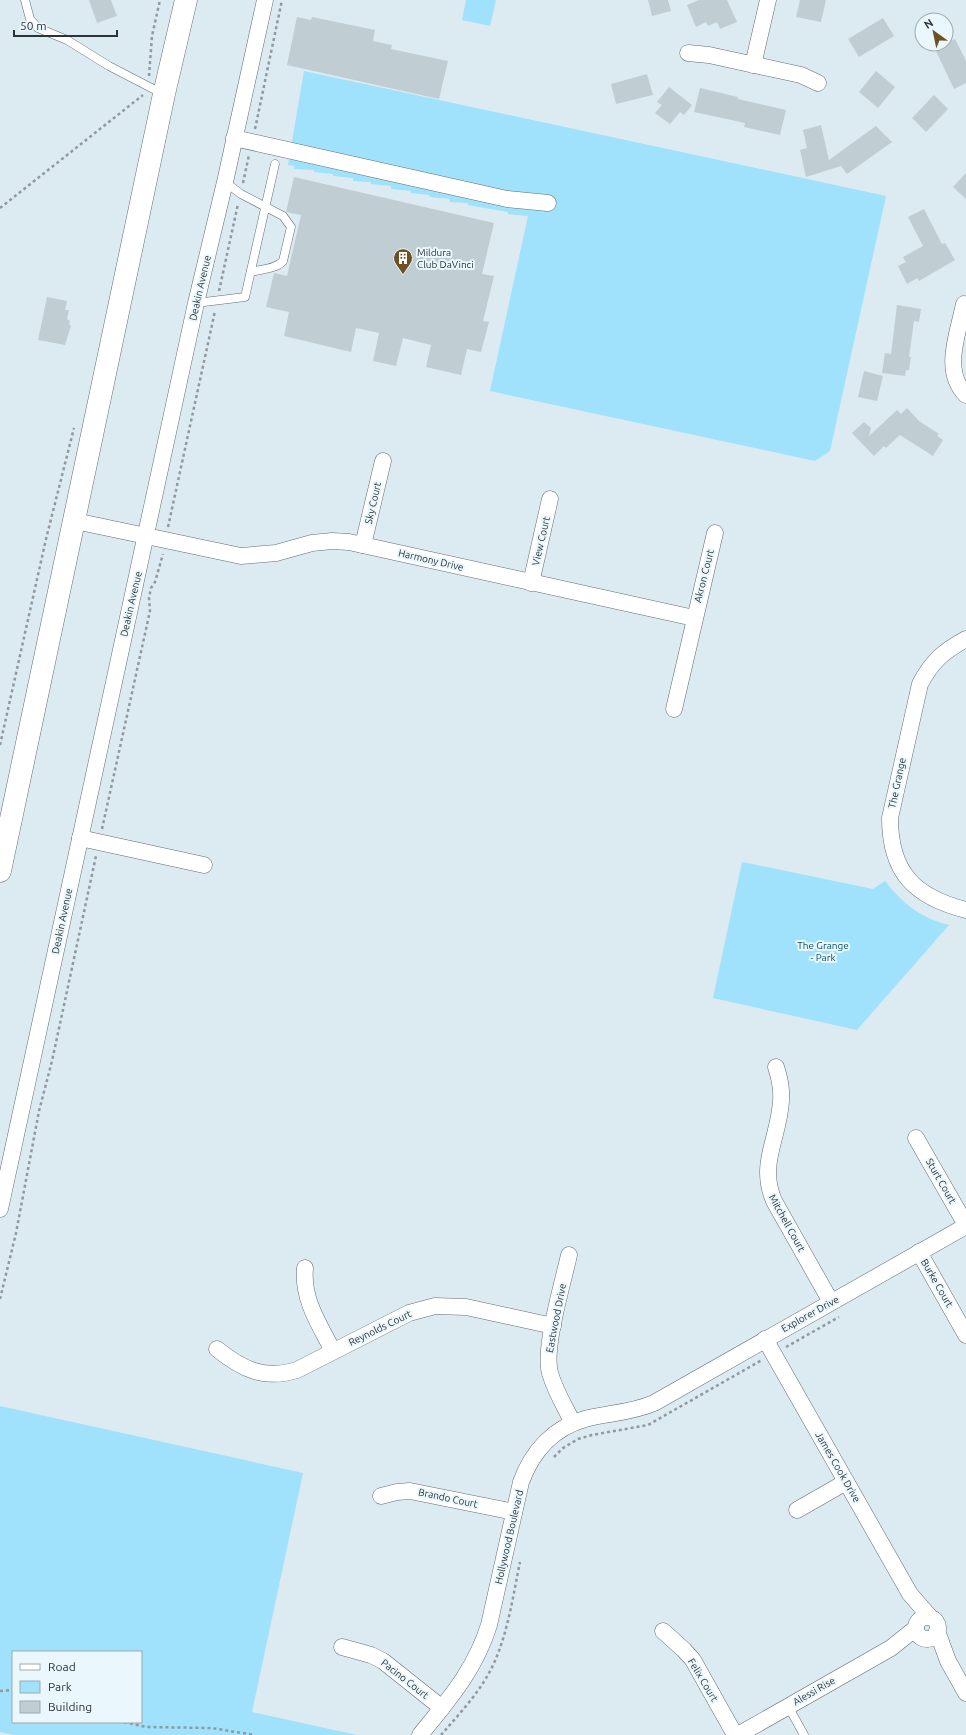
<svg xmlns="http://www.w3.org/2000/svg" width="966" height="1735" font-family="Ubuntu,sans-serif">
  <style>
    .green { fill: #a0e1fc; fill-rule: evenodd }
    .building { fill: #c0ced4 }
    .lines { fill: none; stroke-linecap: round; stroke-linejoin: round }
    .service-casing { stroke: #616e73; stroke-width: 9 }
    .minor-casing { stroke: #616e73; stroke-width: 17 }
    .trunk-casing { stroke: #616e73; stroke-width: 23 }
    .path { stroke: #8f999e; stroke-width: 2.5; stroke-dasharray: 3 3; stroke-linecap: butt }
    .service { stroke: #fff; stroke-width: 8 }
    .minor { stroke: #fff; stroke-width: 16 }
    .trunk { stroke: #fff; stroke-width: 22 }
    .labels { text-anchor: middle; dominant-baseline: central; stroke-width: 4; stroke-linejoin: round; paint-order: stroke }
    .poi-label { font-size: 10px; fill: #2d3234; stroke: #eaf8fe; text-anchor: start }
    .street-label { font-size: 10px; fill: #2d3234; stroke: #eaf8fe }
    .park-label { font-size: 10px; fill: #045066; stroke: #eaf8fe }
  </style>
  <rect width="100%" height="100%" fill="#dceaf1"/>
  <g class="green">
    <path d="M466,0H496L490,26L462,20Z"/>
    <path d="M304,71L886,196L830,451L815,461L490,391L528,216L508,214V212L468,205V203L450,202V199L430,197L429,195L411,193V191L391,189V186L371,184V182L353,181V178L333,176V174L314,172V170L294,169V166L288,165Z"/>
    <path d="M742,862L873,889L885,881C901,902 922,919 949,925L857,1030L713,998Z"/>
    <path d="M0,1406L303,1473L252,1712L357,1735H14L0,1732ZM13,1652H141V1722H13Z"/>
  </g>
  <g class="building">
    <path d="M89,0H111L117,16L97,23Z"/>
    <path d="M648,0H668L671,11L652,16Z"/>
    <path d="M699,0H727L737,22L720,29L717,22L708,26L706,22L696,27L687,5Z"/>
    <path d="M800,0H826L821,22L796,17Z"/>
    <path d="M297,17L311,20L312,17L375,30L373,41L392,45L391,49L448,61L439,99L287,65Z"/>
    <path d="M883,18L894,36L859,57L848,39Z"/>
    <path d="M955,39L966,61V83L954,89L935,49Z"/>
    <path d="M876,71L895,87L878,108L859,92Z"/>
    <path d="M647,74L653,95L616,104L611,84Z"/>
    <path d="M669,87L692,105L684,115L680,112L670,124L655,113L662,105L657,102Z"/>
    <path d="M700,88L738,97V99L786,110L780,135L744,127L745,123L694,112Z"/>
    <path d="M934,95L948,109L926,132L912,118Z"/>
    <path d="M821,125L829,160L876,126L892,142L847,174L841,166L806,177L800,150L807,148L803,130Z"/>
    <path d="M966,173V199L953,187Z"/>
    <path d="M294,177L494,223L482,274L494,276L483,321L489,322L481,352L467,349L461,375L426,367L431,345L403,338L396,366L373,361L379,333L356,328L351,352L284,336L289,312L266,307L274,273L287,276L301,215L286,212Z"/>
    <path d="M924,209L942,244L945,243L955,260L919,281L917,278L907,284L898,266L906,262L903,257L923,246L908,217Z"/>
    <path d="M47,297L67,301L65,310H69L67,319L70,321L69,324L71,326L65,345L38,340Z"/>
    <path d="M897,305L921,309L919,322L914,321L909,357H911L909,370H906L905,376L882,373L885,353L891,354Z"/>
    <path d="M864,371L883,376L877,401L858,397Z"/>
    <path d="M907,408L919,421L939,434L937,436L943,440L933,456L900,435L886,448L884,446L874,456L852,433L864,422L871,428L869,436L897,410L901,414Z"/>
  </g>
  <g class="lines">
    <g class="service-casing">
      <g id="service">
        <path d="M25,0L30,19L38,28L67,40L109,66L163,94"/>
        <path d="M225,182L241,194L283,216L291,227L283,261C276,269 262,269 251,272"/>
        <path d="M196,303L245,297L275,164"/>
        <path d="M788,1706L804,1735"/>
      </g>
    </g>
    <g class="minor-casing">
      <g id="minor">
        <path d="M688,53L709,55L801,75L818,83"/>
        <path d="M753,65L768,0"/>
        <path d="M234,138L507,199L548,203"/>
        <path d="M964,304C958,334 942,371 966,395"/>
        <path d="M75,521L241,556L276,553L312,543L332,541L349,542L694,618"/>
        <path d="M363,545L383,461"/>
        <path d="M531,583L550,499"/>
        <path d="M966,639C944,651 932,661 920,684L890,818C890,873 915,897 966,910"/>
        <path d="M674,709L715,533"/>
        <path d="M80,838L204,865"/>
        <path d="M776,1067C780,1079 782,1089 781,1101C779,1138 758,1164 774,1201L831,1302"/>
        <path d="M916,1138L966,1225"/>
        <path d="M0,1209L196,303L225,182L265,0"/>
        <path d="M919,1252L966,1335"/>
        <path d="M569,1255C563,1283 543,1348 550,1373C555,1391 565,1407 573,1423"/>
        <path d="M305,1268C302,1299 319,1324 333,1351"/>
        <path d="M765,1339L910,1594L930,1617"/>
        <path d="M217,1349C243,1370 265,1380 297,1370L409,1313L435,1306L466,1307L553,1326"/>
        <path d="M381,1496L397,1492L410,1491L514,1512"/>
        <path d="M797,1510L846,1482"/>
        <circle cx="927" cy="1628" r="11"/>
        <path d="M663,1631L684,1650L693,1660L735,1735"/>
        <path d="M937,1631L948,1661L966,1693"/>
        <path d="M342,1647L371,1655L383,1661L442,1708"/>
        <path d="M420,1735C449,1699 475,1670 489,1625L521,1482C532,1452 553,1428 585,1419C608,1413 631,1413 654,1403L966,1226"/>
        <path d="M738,1735L891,1648L916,1628"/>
      </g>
    </g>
    <g class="trunk-casing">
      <path id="trunk" d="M0,871L164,94L186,0"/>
    </g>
    <g class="path">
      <path d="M149,76L152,36L160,0"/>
      <path d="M255,129L282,0"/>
      <path d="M243,183L249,155"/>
      <path d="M0,208L143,95"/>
      <path d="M219,291L238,204"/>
      <path d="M168,527L215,311"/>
      <path d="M0,745L46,539L74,428"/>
      <path d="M102,829L150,611L149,598L151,588L155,582L163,554"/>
      <path d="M0,1299L16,1233L39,1111L52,1061L96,856"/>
      <path d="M786,1347L839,1317"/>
      <path d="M554,1457L563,1448L578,1439L592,1435L648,1425L762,1360"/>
      <path d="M0,1691L13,1690"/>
      <path d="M124,1722L146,1727L211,1728L255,1735"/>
      <path d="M441,1735C460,1713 482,1690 494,1663C508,1632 513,1596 520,1562"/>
    </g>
    <use href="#service" class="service"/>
    <use href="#minor" class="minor"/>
    <use href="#trunk" class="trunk"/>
  </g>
  <defs>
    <g id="building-pin" transform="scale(1)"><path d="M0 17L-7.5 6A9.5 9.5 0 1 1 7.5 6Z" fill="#6d5024" stroke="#eaf8fe"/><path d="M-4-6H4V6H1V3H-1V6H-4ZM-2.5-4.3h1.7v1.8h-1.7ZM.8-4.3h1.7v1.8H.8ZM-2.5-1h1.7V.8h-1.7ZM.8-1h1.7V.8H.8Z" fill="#fff"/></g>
  </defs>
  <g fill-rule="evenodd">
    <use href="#building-pin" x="403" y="258"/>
  </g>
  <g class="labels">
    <g class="poi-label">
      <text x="417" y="252">Mildura<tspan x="417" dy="12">Club DaVinci</tspan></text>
    </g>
    <g class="street-label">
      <text transform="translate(200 288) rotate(-77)">Deakin Avenue</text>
      <text transform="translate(373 503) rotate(-77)">Sky Court</text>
      <text transform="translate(541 541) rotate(-77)">View Court</text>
      <text transform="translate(431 560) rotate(13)">Harmony Drive</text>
      <text transform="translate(704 576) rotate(-76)">Akron Court</text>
      <text transform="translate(131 604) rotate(-77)">Deakin Avenue</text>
      <text transform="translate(897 783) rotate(-78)">The Grange</text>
      <text transform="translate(62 921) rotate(-78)">Deakin Avenue</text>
      <text transform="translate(941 1181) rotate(60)">Sturt Court</text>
      <text transform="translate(787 1223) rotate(61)">Mitchell Court</text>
      <text transform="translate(937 1283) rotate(60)">Burke Court</text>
      <text transform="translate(810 1314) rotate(-29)">Explorer Drive</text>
      <text transform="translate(556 1318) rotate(-79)">Eastwood Drive</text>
      <text transform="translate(380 1328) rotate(-26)">Reynolds Court</text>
      <text transform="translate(838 1467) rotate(60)">James Cook Drive</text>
      <text transform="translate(448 1498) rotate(12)">Brando Court</text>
      <text transform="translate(509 1537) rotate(-77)">Hollywood Boulevard</text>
      <text transform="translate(405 1679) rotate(38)">Pacino Court</text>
      <text transform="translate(703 1680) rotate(59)">Felix Court</text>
      <text transform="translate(814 1691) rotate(-30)">Alessi Rise</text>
    </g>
    <g class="park-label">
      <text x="823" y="945">The Grange<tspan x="823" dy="12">- Park</tspan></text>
    </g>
  </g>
  <rect x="12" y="1651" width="130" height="72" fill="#eaf8fe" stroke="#9ea9ad"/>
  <rect x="20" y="1664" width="20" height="6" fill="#ffffff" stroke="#9ea9ad"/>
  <text x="48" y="1671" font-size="12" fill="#2d3234">Road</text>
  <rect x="20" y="1681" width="20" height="12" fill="#a0e1fc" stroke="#9ea9ad"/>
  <text x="48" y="1691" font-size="12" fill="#2d3234">Park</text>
  <rect x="20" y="1701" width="20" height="12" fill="#c0ced4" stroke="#9ea9ad"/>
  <text x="48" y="1711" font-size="12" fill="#2d3234">Building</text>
  <g transform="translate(934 32) rotate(327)"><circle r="19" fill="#eaf8fe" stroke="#9ea9ad"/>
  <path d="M0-3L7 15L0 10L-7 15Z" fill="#6d5024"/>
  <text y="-6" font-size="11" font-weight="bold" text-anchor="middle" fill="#2d3234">N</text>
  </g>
  <path d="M14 30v6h103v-6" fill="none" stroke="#2d3234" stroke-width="2"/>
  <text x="20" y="30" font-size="12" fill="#2d3234" stroke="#eaf8fe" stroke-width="3" paint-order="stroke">50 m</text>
</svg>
